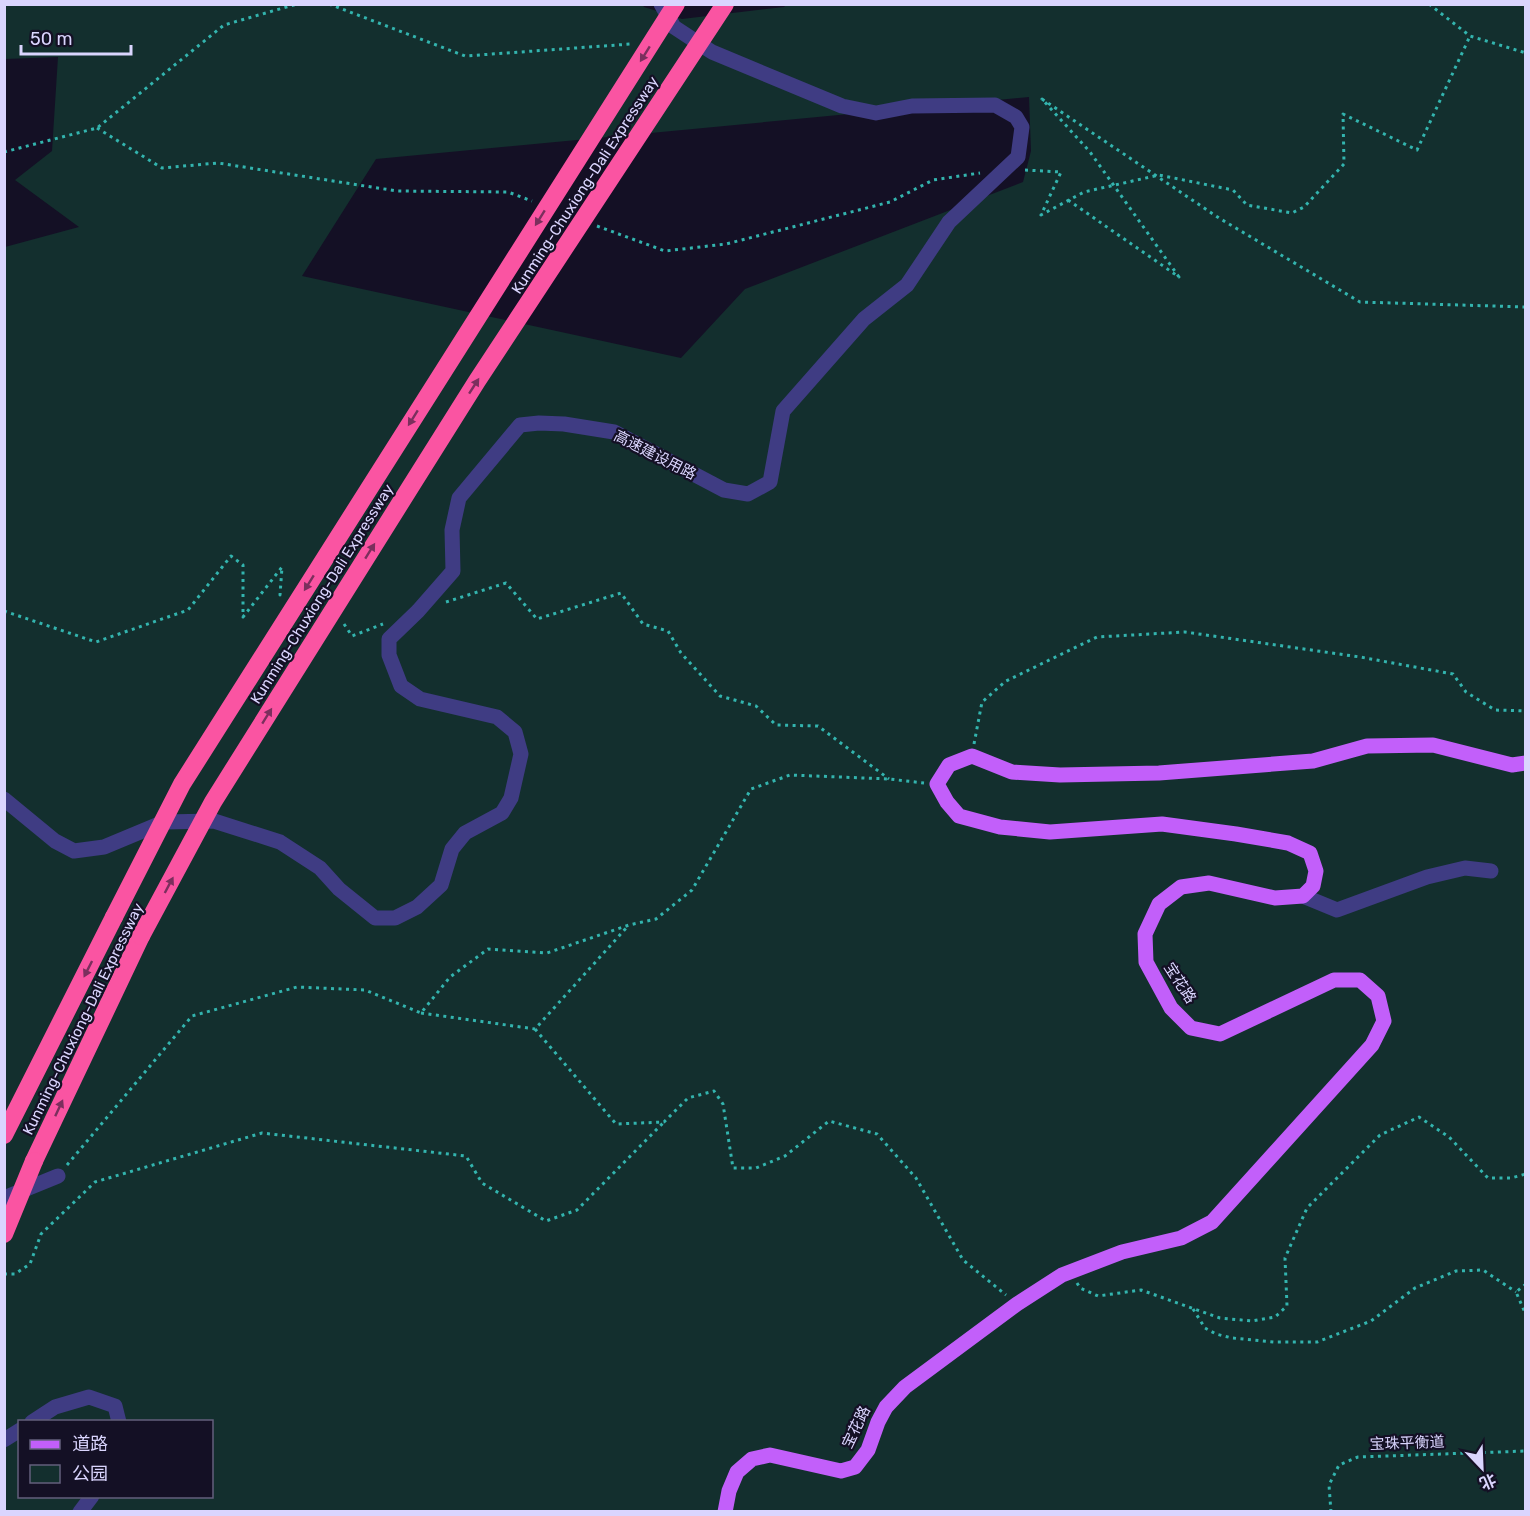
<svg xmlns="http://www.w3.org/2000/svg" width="1530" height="1516" font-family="Rubik,'Noto Sans SC',sans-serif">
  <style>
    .green { fill: #132f2e; fill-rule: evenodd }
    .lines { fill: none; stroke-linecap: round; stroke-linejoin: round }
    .path { stroke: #33b4ae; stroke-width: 3; stroke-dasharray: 3 4.5; stroke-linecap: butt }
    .minor { stroke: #3f3c83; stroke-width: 15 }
    .major { stroke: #c25ffa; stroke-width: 15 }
    .highway { stroke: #fa54a2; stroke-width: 18 }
    .highway-bridge { stroke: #fa54a2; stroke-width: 18 }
    .oneway { fill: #7b2f5d }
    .labels { text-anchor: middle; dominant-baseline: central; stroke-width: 4.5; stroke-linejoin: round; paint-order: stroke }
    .street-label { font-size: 15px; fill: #dad5fe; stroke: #141025 }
  </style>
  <rect width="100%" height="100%" fill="#141025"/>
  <path class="green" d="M642,4L644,7L682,19L784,7L787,4L1525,5V1511L5,1512V247L79,227L15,180L52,151L58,57L5,59V5ZM1029,97L1031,151L1023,182L745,289L681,358L302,276L376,159ZM20,1422H212V1496H20Z"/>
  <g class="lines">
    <g class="path">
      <path d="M329,4L465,56L631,44"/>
      <path d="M1429,4L1470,36L1526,53"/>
      <path d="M97,128L162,168L218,163L397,191L508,192L532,201"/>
      <path d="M4,152L97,128L224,25L297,4"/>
      <path d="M1025,170L1061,172L1041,215L1084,192L1159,175L1233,190L1247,205L1292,213L1304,207L1344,164L1343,114L1417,150L1470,36"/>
      <path d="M1068,200L1179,277L1090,152L1042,99L1219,218L1360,302L1526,307"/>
      <path d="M597,226L665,251L726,244L890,202L933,180L980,173"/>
      <path d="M446,602L506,583L537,619L621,593L643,624L668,631L681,653L720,696L756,706L776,725L818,726L889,779"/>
      <path d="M4,611L96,642L188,610L231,556L243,565V617L282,567L280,595L284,593"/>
      <path d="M344,624L352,636L383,624"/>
      <path d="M974,744L982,702L1006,681L1097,637L1185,632L1360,657L1453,674L1466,692L1495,710L1526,711"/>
      <path d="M421,1013L535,1029L628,926"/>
      <path d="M535,1029L616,1124L664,1122L688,1098L714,1091L723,1104L733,1168H756L785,1156L829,1121L877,1134L916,1178L963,1260L1006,1295"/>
      <path d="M67,1165L192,1016L297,987L365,990L421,1013L450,977L488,949L547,953L629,925L656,919L692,890L751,789L790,775L889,779L924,783"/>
      <path d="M4,1274H15L30,1264L41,1234L95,1182L262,1133L466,1156L482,1183L546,1221L577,1210L664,1122"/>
      <path d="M1077,1283L1080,1288L1098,1296L1141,1290L1220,1318L1252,1321L1275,1317L1287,1306L1285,1258L1307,1208L1380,1135L1419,1117L1449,1137L1488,1178H1511L1526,1174"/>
      <path d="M1526,1284L1516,1292L1526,1315"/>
      <path d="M1193,1309L1205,1328L1216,1334L1232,1338L1274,1342H1317L1371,1321L1415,1288L1456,1271L1483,1270L1516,1292"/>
      <path d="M1331,1512L1329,1485L1339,1465L1358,1457L1526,1451"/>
    </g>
    <g class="minor">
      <path d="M4,799L55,841L74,851L104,847L164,822L214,821L280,842L320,868L339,889L375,918H395L417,907L441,885L452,849L465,833L502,813L511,798L521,754L515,732L497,717L420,699L401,686L389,655V639L418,611L453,571L452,530L459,498L520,425L539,423L564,424L614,432L724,490L748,494L770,482L783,411L864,319L907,285L949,222L1018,157L1022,127L1016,117L995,105L912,106L876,113L842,106L712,52L674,27L661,4"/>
      <path d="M1303,896L1337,910L1427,877L1465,868L1491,871"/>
      <path d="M4,1198L58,1176"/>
      <path d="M32,1422L55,1407L89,1397L115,1406L119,1422"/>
      <path d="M4,1440L20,1430"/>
      <path d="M80,1512L92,1496"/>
    </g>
    <path class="major" d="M725,1512L729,1491L737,1472L752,1459L770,1455L841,1471L855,1467L868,1450L878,1422L886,1407L905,1387L1017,1304L1062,1275L1122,1252L1181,1238L1212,1222L1372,1045L1384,1021L1378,996L1360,980H1334L1220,1034L1191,1028L1171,1008L1146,962L1145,934L1159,904L1181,887L1209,883L1275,898L1303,896L1313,886L1316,871L1310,853L1288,843L1236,834L1162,824L1050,832L1000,827L959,816L947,802L937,784L949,765L972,756L1012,772L1060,775L1159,773L1313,761L1367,746L1433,745L1512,765L1526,763"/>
    <g class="highway">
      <path d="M4,1135L114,917"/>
      <path d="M34,1161L141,936"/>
    </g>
    <g class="highway-bridge">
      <path d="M114,917L182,784L676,4"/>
      <path d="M141,936L213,802L411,486L477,381L725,4"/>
      <path d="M4,1234L34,1161"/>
    </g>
  </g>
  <defs><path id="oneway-solid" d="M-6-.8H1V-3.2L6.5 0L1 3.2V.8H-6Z" transform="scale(1.5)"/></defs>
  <g class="oneway">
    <use href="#oneway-solid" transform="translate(645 54) rotate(122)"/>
    <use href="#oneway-solid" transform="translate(540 218) rotate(122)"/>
    <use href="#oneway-solid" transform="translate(474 386) rotate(-57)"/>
    <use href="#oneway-solid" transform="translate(413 418) rotate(122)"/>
    <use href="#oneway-solid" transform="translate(370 551) rotate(-58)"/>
    <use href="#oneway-solid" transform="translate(309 583) rotate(122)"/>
    <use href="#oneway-solid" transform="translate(267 716) rotate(-58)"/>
    <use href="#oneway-solid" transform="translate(169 885) rotate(-62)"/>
    <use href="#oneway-solid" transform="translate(88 969) rotate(117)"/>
    <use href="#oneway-solid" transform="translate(59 1108) rotate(-65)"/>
  </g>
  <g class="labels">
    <g class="street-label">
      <text transform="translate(585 185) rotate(-57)">Kunming-Chuxiong-Dali Expressway</text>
      <text transform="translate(655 455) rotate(27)">高速建设用路</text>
      <text transform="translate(322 594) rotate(-58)">Kunming-Chuxiong-Dali Expressway</text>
      <text transform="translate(1180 983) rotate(57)">宝花路</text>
      <text transform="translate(83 1019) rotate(-64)">Kunming-Chuxiong-Dali Expressway</text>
      <text transform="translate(856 1427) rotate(-64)">宝花路</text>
      <text transform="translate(1407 1443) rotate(-2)">宝珠平衡道</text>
    </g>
  </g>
  <rect width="1530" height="1516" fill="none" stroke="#dad5fe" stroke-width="12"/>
  <rect x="18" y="1420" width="195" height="78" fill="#141025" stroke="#635f7c" stroke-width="1.5"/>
  <rect x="30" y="1440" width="30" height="9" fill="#c25ffa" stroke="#635f7c" stroke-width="1.5"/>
  <text x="72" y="1450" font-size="18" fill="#dad5fe">道路</text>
  <rect x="30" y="1465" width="30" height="18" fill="#132f2e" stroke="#635f7c" stroke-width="1.5"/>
  <text x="72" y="1480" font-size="18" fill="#dad5fe">公园</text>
  <g transform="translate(1482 1468) rotate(157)" stroke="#141025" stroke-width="4.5" paint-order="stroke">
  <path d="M0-4.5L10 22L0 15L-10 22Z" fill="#dad5fe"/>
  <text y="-9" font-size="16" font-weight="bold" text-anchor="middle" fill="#dad5fe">北</text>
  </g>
  <path d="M21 45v9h110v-9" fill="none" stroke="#dad5fe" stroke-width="3"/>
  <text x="30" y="45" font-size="18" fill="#dad5fe" stroke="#141025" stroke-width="4.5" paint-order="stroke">50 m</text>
</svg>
